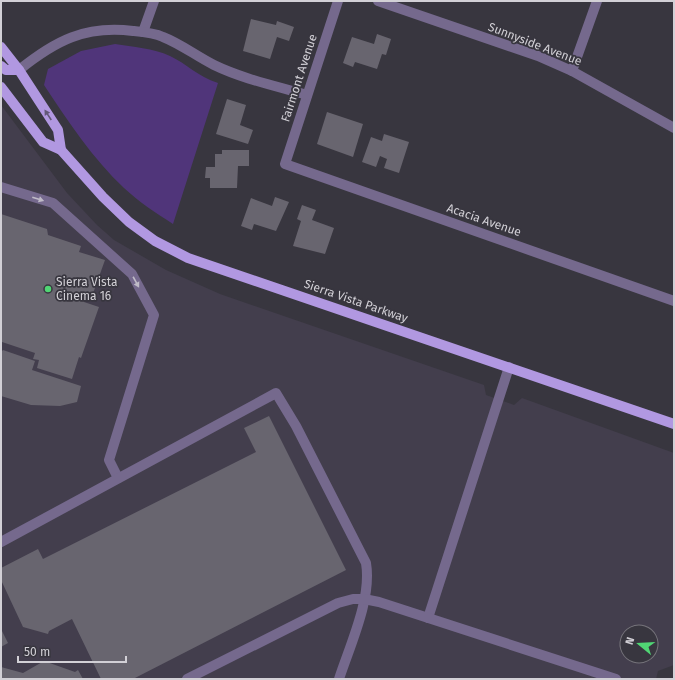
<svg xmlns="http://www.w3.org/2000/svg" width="675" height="680" font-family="'Fira Sans',sans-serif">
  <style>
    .built { fill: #433e4d; fill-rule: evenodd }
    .green { fill: #50357a }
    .building { fill: #68656f }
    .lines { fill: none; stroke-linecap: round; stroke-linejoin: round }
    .minor { stroke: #75698d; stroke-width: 10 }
    .major { stroke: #b198e1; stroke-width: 10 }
    .oneway { fill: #625878 }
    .oneway2 { fill: #bfbbc7 }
    .poi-dot { fill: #50d674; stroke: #38363f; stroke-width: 1.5 }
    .labels { text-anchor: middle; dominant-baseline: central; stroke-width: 3.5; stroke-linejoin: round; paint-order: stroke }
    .street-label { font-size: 12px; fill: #d2d0d6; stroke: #38363f }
    .poi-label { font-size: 12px; fill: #d2d0d6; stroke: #38363f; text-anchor: start }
  </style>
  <rect width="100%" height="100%" fill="#38363f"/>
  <path class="built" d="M1,105L67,193L97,225L114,240L166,270L220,294L484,385L486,395L514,405L522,398L674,453V665L658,671L656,679H1ZM627,632H651V656H627Z"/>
  <path class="green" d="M115,44C133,47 153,48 170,56C187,64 197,76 218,83L173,224C156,213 139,202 124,188C93,159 67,120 44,85L48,69L81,51Z"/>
  <g class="building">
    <path d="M251,19L276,25L277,21L294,27L289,41L277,37L270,59L243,51Z"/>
    <path d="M377,34L391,39L386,55L382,54L377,69L355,62L353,67L343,63L352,37L374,44Z"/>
    <path d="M227,99L246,105L240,125L253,130L248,144L216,134Z"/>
    <path d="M327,112L363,124L353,157L317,144Z"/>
    <path d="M384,134L409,142L399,173L384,168L387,159L380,156L376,167L362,162L371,137L382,141Z"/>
    <path d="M222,150H249V166H238L237,188H210V178H205L206,167H215V154H222Z"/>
    <path d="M275,197L289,202L276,231L254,224L252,230L241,226L251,198L272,206Z"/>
    <path d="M302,205L316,210L312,220L334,228L325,254L293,246L301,221L297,219Z"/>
    <path d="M1,214L47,229L48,235L81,246L79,252L105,260L91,299L85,297L84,302L99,307L81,358L79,357L72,379L37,368L39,360L33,359L35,353L2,342Z"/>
    <path d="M3,350L35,361L32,370L81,386L77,402L60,406L31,405L1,396V352Z"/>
    <path d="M269,416L346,570L133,679H101L72,619L49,631L48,634L23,627L1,580V568L38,549L43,559L256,452L244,428Z"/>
    <path d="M1,629L8,643L1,647Z"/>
    <path d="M44,661L75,672L78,670L83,679H1V667L23,673Z"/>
  </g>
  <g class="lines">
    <g class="minor">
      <path d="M338,1L285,164L674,301"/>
      <path d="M378,1L538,56L572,71L674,128"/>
      <path d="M143,32L154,1"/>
      <path d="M19,70C55,41 85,25 133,31C143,32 154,33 163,37C181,44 196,56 214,65C243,79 276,86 307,95"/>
      <path d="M572,71L597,1"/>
      <path d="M1,187L53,203L132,274L154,315L109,460L118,478"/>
      <path d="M1,542L276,393L296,426L366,563C372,599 350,645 339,679"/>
      <path d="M428,618L509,367"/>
      <path d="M187,679L338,603L353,599H364L379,602L616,679"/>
    </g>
    <g class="major">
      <path d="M1,47L19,70L58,130L61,150"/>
      <path d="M1,66L6,70H19"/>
      <path d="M1,87L43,142L61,150L103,197L129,222L155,241L188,258L674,424"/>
    </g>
  </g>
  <defs><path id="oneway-solid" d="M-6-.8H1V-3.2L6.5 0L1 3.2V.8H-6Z"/></defs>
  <use class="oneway" href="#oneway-solid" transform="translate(48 115) rotate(-123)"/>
  <g class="oneway2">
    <use href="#oneway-solid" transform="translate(38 199) rotate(18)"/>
    <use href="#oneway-solid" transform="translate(136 282) rotate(61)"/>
  </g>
  <circle class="poi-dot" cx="48" cy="289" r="4"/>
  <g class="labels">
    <g class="street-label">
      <text transform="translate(535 44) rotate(21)">Sunnyside Avenue</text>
      <text transform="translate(299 78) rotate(-72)">Fairmont Avenue</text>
      <text transform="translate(484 220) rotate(19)">Acacia Avenue</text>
      <text transform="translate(356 301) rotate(19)">Sierra Vista Parkway</text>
    </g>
    <g class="poi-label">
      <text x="56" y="282">Sierra Vista<tspan x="56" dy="14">Cinema 16</tspan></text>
    </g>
  </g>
  <rect width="675" height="680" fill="none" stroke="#d2d0d6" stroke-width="4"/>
  <g transform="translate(639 644) rotate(288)"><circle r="19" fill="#38363f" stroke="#76747b"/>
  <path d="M0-3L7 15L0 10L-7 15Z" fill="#50d674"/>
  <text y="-6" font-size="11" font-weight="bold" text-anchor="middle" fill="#d2d0d6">N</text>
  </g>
  <path d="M18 656v6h108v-6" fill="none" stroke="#d2d0d6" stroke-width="2"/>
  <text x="24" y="656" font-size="12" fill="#d2d0d6" stroke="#38363f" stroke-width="3" paint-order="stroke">50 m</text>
</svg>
